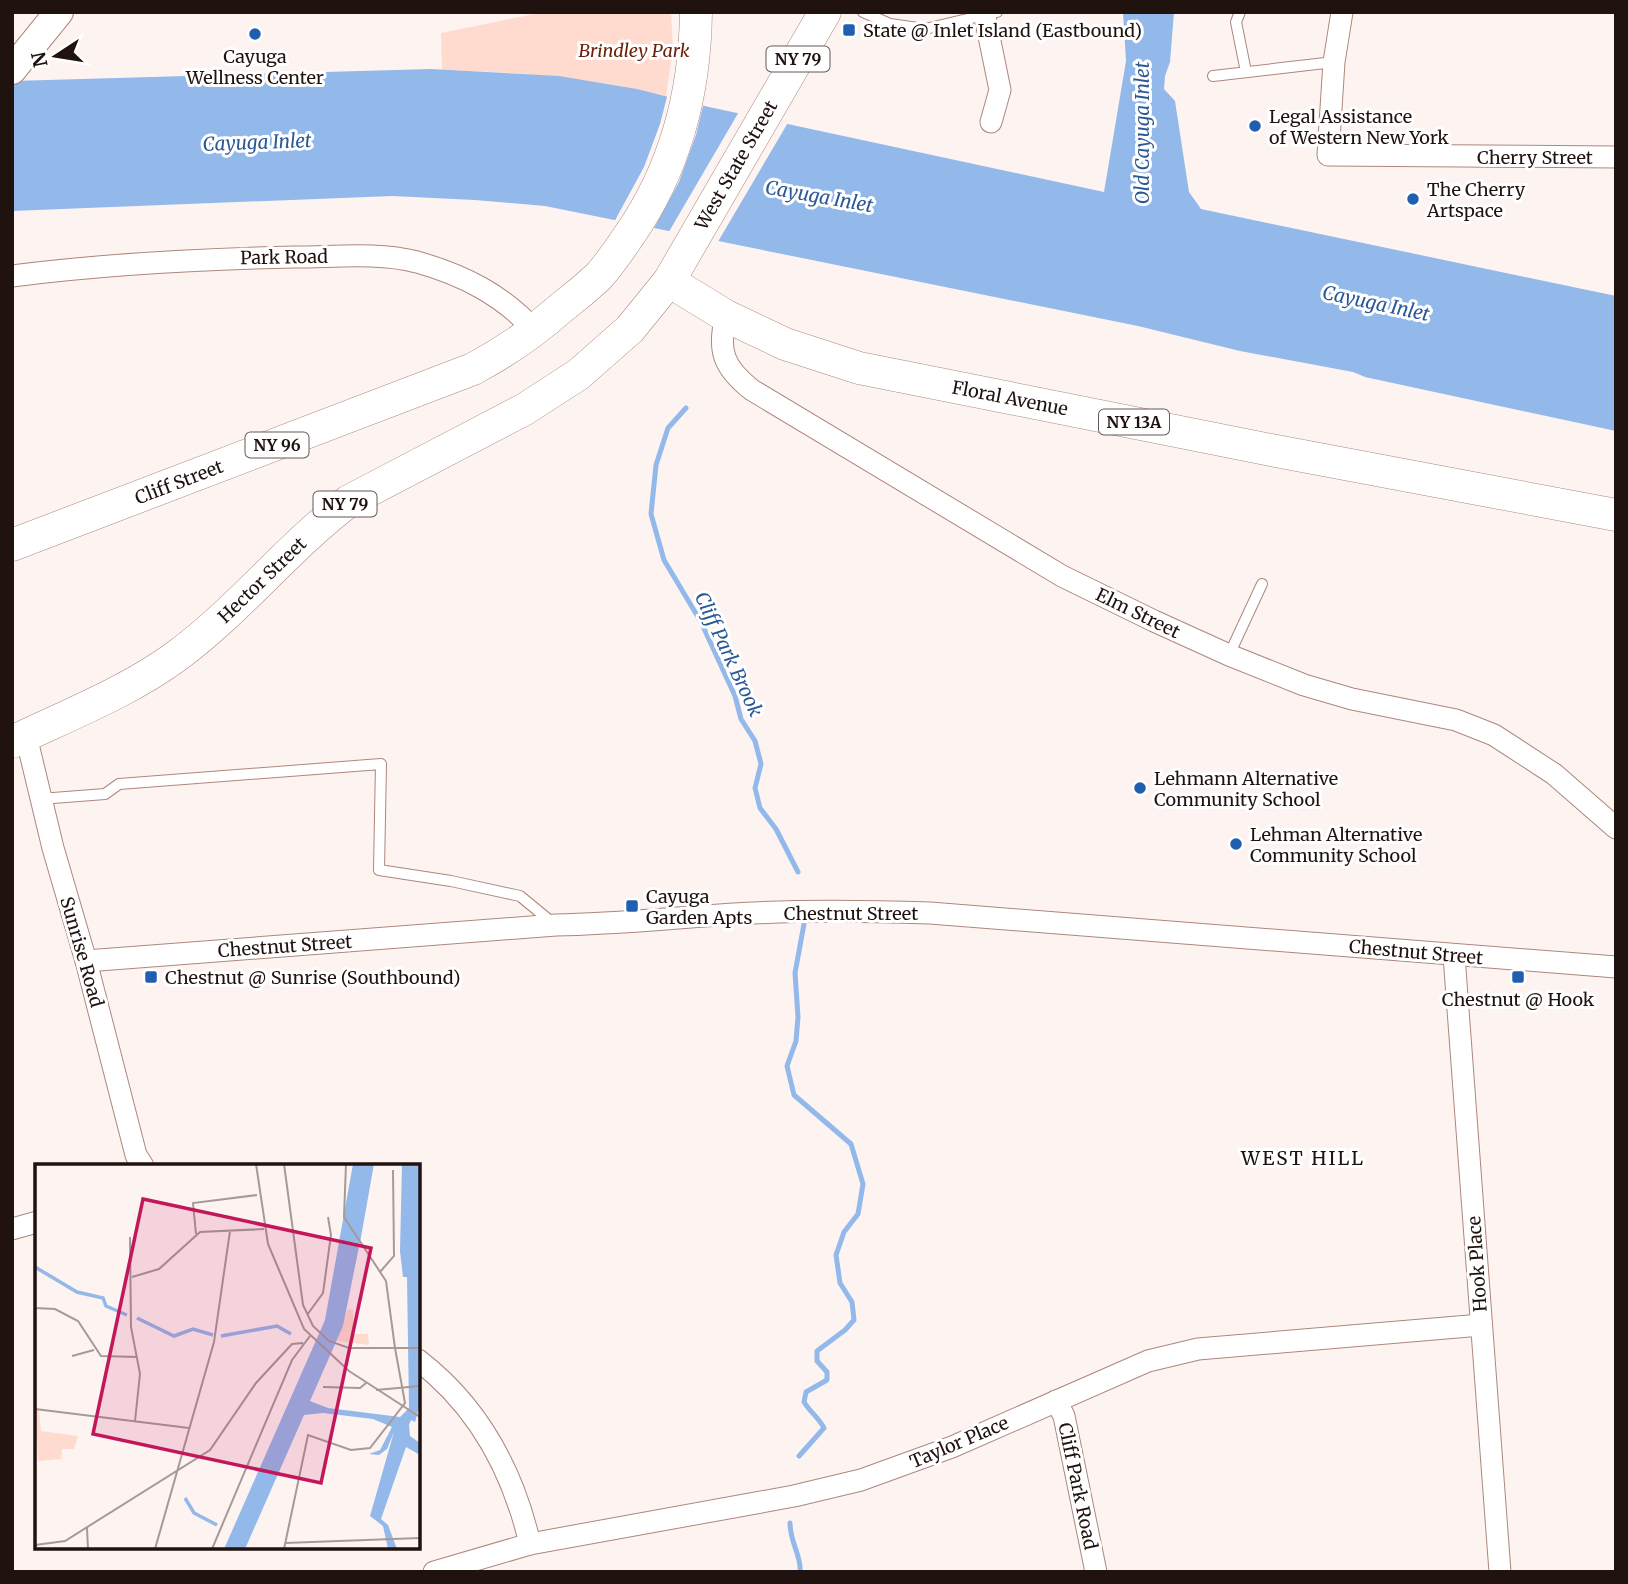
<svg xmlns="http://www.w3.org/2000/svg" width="1628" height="1584" font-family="Merriweather,serif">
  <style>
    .green { fill: #ffdbcf }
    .water { fill: #93b8ea }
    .pier { fill: #fdf4f2 }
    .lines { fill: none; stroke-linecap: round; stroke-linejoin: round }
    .stream { stroke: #93b8ea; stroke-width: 5 }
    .service-casing { stroke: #ad877c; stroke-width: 12 }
    .minor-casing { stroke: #ad877c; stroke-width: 23 }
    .secondary-casing { stroke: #ad877c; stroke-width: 30 }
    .primary-casing { stroke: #ad877c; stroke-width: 33 }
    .service { stroke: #fff; stroke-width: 10 }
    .minor { stroke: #fff; stroke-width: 21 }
    .secondary { stroke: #fff; stroke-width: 28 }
    .primary { stroke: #fff; stroke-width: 32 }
    .poi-dot { fill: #205fb0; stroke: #fff; stroke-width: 2.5 }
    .labels { text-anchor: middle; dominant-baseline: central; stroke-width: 6; stroke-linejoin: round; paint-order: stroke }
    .shield { fill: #fff; stroke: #635956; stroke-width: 2 }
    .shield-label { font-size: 16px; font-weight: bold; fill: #20120e }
    .poi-label { font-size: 18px; fill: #20120e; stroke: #fff; text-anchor: start }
    .park-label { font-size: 18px; font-style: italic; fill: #6c2106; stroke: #fff }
    .street-label { font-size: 18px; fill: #20120e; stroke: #fff }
    .water-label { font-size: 19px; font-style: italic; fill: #2a5896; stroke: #fff }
    .neighbourhood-label { font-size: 19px; letter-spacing: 2px; fill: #20120e; stroke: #fff }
    .inset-river { fill: none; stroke: #93b8ea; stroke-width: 3.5 }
    .inset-road { fill: none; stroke: #a59a97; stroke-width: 2 }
    .view { fill: #c2185b; fill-opacity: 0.15; stroke: #c2185b; stroke-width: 3.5 }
    .inset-edge { fill: none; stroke: #20120e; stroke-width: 3.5 }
  </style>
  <rect width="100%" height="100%" fill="#fdf4f2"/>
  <path class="green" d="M544,12H671L673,49L666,96C592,78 518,72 442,70L441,33Z"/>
  <path class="water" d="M1123,12H1174L1170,62L1165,76L1164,89L1175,101L1189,192L1201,209L1616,296V431L1365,377L1353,372L1240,351L1138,326L545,206L475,200L392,196L12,211V81L431,69L559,76L637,89L709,107L1104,192L1126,61Z"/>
  <g class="pier">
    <path d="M668,93L704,102L696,135L679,182L652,232L613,224L644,167L660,124Z"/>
    <path d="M740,110L789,121L716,245L667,235Z"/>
  </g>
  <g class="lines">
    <g class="stream">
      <path d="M686,408L668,428L656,465L651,514L664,560L701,622L735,696L741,719L755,741L761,764L755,788L760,808L776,829L798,872"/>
      <path d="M799,1456L824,1428C819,1418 810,1412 804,1402L806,1392L827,1380V1372L817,1361V1351L845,1330L854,1320L852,1302L840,1283L836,1255L844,1232L858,1214L863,1184L851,1144L794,1095L787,1066L796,1041L798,1017L795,973L804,924"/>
      <path d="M790,1523C790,1543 802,1557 800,1572"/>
    </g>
    <g class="service-casing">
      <g id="service">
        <path d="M863,12L890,24L925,29L997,12"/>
        <path d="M1240,12L1236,22L1246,72"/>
        <path d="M1213,76L1334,62"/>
        <path d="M1229,655L1262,584"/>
        <path d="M40,799L105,794L119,784L381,764L379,870L451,881L520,896L554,924"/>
      </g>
    </g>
    <g class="minor-casing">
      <g id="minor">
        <path d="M984,12L1000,90L991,122"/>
        <path d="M1342,12L1334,62L1328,155L1616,157"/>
        <path d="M12,276C106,264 200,259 295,257C335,257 378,252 417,262C463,275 503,295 535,331"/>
        <path d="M726,316C717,351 724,368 752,390L1062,576L1154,621L1229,655L1304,685L1352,699L1456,720L1494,735L1554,774L1616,828"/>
        <path d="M26,736L53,848L86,961L136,1155L143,1166"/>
        <path d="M1454,956L1500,1572"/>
        <path d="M86,961L556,925C622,924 688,916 754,913C813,910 871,911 930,913L1616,967"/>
        <path d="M12,1229L37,1222"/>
        <path d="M418,1360C478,1406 513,1471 530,1544"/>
        <path d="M1056,1401L1064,1416L1096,1572"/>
        <path d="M434,1572L530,1544L794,1496L861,1480L952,1447L1148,1361L1198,1349L1481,1325"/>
      </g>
    </g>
    <g class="secondary-casing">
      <path id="secondary" d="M12,70L59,12"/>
    </g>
    <g class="primary-casing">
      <g id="primary">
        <path d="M669,281L726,316L785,344L859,368L1276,451L1616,515"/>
        <path d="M12,545L473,369C505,352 534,332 561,308C574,298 586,288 598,277C610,264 620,249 630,234C675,169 695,92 696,12"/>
        <path d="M12,742C66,716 130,691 178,655C240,609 288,547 349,501L525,409L579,374L630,329L669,281L825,12"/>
      </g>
    </g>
    <use href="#service" class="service"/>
    <use href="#minor" class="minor"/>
    <use href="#secondary" class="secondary"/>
    <use href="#primary" class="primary"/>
  </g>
  <g class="poi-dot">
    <rect x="842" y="23" width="14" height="14" rx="3.5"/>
    <circle cx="255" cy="34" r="7"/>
    <circle cx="1255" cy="126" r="7"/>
    <circle cx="1413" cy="199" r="7"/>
    <circle cx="1140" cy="788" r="7"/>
    <circle cx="1236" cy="844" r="7"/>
    <rect x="625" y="899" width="14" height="14" rx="3.5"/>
    <rect x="144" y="970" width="14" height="14" rx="3.5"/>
    <rect x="1511" y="970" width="14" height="14" rx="3.5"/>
  </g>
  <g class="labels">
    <g class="shield">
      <rect x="766.5" y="46.5" width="63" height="25" rx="5"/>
      <rect x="1099" y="409.5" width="70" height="25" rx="5"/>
      <rect x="245.5" y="432.5" width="63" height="25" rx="5"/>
      <rect x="313.5" y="491.5" width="63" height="25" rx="5"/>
    </g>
    <g class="shield-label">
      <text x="798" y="59">NY 79</text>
      <text x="1134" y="422">NY 13A</text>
      <text x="277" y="445">NY 96</text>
      <text x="345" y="504">NY 79</text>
    </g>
    <g class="poi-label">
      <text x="863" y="30">State @ Inlet Island (Eastbound)</text>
      <text x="255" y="56" text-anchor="middle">Cayuga<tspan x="255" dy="21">Wellness Center</tspan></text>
      <text x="1269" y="116">Legal Assistance<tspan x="1269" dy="21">of Western New York</tspan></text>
      <text x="1427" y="189">The Cherry<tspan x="1427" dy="21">Artspace</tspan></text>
      <text x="1154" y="778">Lehmann Alternative<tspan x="1154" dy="21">Community School</tspan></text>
      <text x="1250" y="834">Lehman Alternative<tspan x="1250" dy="21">Community School</tspan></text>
      <text x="646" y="896">Cayuga<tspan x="646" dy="21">Garden Apts</tspan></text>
      <text x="165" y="977">Chestnut @ Sunrise (Southbound)</text>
      <text x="1518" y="999" text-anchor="middle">Chestnut @ Hook</text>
    </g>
    <g class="park-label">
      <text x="634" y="50">Brindley Park</text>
    </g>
    <g class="street-label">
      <text x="1535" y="157">Cherry Street</text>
      <text transform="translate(736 165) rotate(-60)">West State Street</text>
      <text transform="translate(284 257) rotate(-1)">Park Road</text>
      <text transform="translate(1010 398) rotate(11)">Floral Avenue</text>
      <text transform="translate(179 482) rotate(-21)">Cliff Street</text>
      <text transform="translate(262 580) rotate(-44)">Hector Street</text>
      <text transform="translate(1138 613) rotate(26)">Elm Street</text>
      <text x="851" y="913">Chestnut Street</text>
      <text transform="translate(285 946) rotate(-4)">Chestnut Street</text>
      <text transform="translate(82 952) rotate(74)">Sunrise Road</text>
      <text transform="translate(1416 952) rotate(5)">Chestnut Street</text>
      <text transform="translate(1477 1264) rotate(-94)">Hook Place</text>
      <text transform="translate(959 1442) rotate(-23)">Taylor Place</text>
      <text transform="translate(1078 1486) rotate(78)">Cliff Park Road</text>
    </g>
    <g class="water-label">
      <text transform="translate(1142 133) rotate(-90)">Old Cayuga Inlet</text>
      <text transform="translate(257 142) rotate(-2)">Cayuga Inlet</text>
      <text transform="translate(819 196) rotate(10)">Cayuga Inlet</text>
      <text transform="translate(1376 303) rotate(12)">Cayuga Inlet</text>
      <text transform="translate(729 654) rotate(65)">Cliff Park Brook</text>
    </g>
    <g class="neighbourhood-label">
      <text x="1303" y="1158">WEST HILL</text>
    </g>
  </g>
  <g transform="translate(35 1164)">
    <rect width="385" height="385" fill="#fdf4f2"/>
    <path d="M313,145L318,146V170H333L334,181L302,177ZM0,245H4L6,267L43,272L39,285H27L26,295L3,297Z" fill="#ffdbcf"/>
    <path d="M318,0H339L326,73L308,162L275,237L293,244L365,253L374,244L372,113H368L365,87L367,0H385V240L380,258L376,256L374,261L375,272L385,279V291L371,283L346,355L353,361L362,385H353L348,362L335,352L359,268L352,285L344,291L334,290L345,286L357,263L338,255L288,249L269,251L210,385H189L290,156Z" fill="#93b8ea"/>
    <path class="inset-river" d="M0,103L42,128L68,134L71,142L92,151M102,154L139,172L158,165L178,171M186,172L242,162L256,170M150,334L159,349L182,361"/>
    <path class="inset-road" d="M221,0L233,80L269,165L314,207L385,253M249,0L268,141L278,162L294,177L314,184H385M311,0L309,53L351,117L360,184M161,70L158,39L222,31M95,73L96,163L105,210L100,257M345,108L359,92L358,6M97,113L124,105L165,68L229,65M0,144L20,145L43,157L66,192L102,193M272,151L288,129L296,71L293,53M37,192L59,186M288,223L325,224L331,219M341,226L385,222M0,245L154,264M52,364L53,385M250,379L385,374M0,381L30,377L175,286L221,219L257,180L268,179M120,385L179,178L195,67M177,385L257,196L275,172M249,385L273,271L316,286L335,284L370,239L360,184"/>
    <path class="view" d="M108,35L336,84L286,319L58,270Z"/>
    <rect width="385" height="385" class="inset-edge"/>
  </g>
  <rect width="1628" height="1584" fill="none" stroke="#20120e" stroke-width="28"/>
  <g transform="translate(56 56) rotate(258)" stroke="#ffffff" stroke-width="5" paint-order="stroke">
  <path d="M0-5L12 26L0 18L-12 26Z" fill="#20120e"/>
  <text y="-10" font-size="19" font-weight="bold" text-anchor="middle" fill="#20120e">N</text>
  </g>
</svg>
